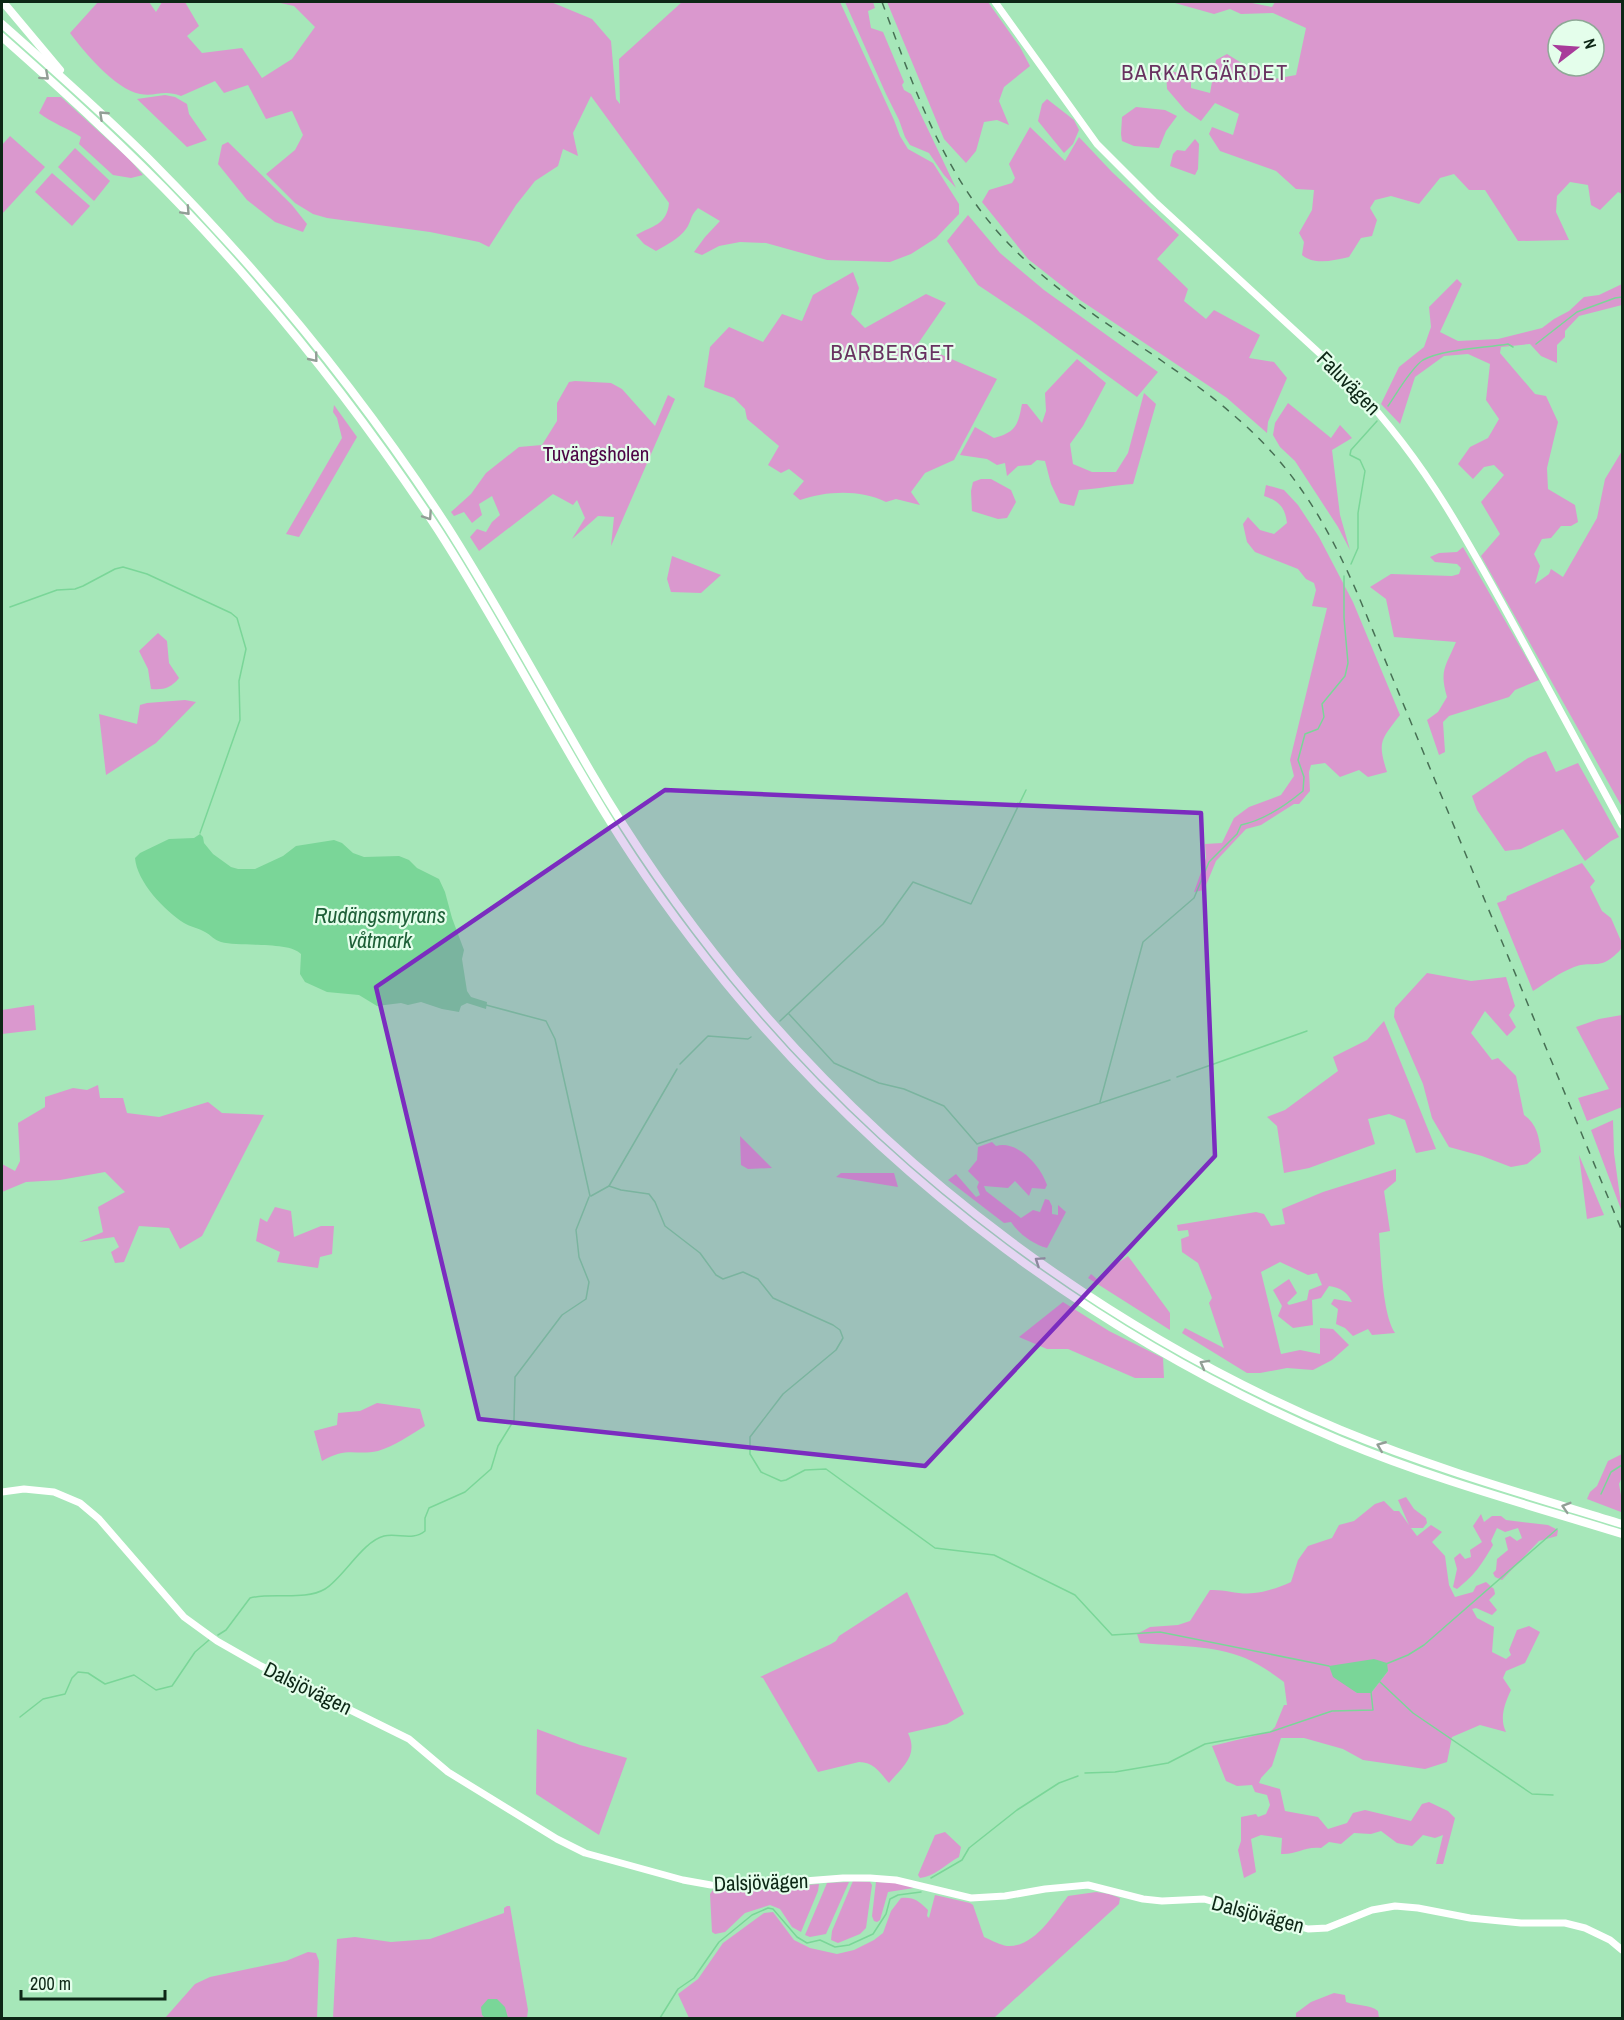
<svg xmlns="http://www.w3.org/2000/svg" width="1624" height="2020" font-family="'Archivo Narrow',sans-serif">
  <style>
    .green { fill: #da98ce; fill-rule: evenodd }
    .water { fill: #7ad698 }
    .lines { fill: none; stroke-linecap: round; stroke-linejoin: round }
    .stream { stroke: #7ad698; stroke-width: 1.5 }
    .tertiary { stroke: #fff; stroke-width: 7 }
    .trunk { stroke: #fff; stroke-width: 8 }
    .rail { stroke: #477054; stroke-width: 1.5; stroke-dasharray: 8 8; stroke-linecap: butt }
    .oneway { stroke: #929e96 }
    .marked { fill: #7b2cbf; fill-opacity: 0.2; stroke: #7b2cbf; stroke-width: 4.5; stroke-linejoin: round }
    .labels { text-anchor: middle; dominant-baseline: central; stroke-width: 4.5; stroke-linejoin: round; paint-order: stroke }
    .street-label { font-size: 21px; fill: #0d2716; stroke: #e4feeb }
    .park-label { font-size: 21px; fill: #4d0546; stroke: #e4feeb }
    .neighbourhood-label { font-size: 22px; letter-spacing: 1.5px; fill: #683260; stroke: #e4feeb }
    .water-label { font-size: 22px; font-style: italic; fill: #1e6038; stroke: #e4feeb }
  </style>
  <rect width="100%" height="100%" fill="#a6e7b9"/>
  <g class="green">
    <path d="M98,2H149L156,12L162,2H185L199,26L187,36L202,53L242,48L262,78L292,59L315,27L294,6L276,2H551L592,19L611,41L616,99L620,104L619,59L682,2H840L894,120L900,136L908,149L933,163L959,204V214L936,238L911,254L890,262L827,260L766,243L740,242L719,246L702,255L694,252L705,237L720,221L698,208C689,217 692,221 686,229C679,239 666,245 656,251L644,244L636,235C652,226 667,225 669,203L591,96L573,133L578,156L563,149L558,166L535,181L516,205L489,247L479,242L430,232L327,218L313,214L295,203L266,174L295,150L303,135L292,111L266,119L248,85L224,93L215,81L181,96C163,89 156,97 140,94C115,89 84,52 70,33Z"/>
    <path d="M845,2H873L875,8L868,11L871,28L883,32L904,82L902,85L904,90L911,94L956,188L944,175L929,153L910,145L905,137L899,120L886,94Z"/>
    <path d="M887,2H988L1020,47L1030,66L1004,87L999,101L1009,125L997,120L984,122L976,151L966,163L944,139Z"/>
    <path d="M1175,2H1247L1272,7L1275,2H1622V194L1618,192L1600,210L1591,205L1588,185L1570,182L1557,196L1556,212L1569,240L1518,241L1485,190H1469L1454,174L1440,178L1419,204L1391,196L1375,200L1370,208L1377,220L1372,236L1361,238L1349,257C1334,260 1315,266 1302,255L1304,242L1299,233L1312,210L1314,190L1296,189L1276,171L1220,151L1209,134L1212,127L1233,135L1239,114L1215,103L1201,121L1185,110L1167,89L1166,70L1191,76V88L1210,93L1216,60L1227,54L1269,80L1296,75L1306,28L1273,13L1241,14L1230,9L1214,14L1175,3ZM1558,30H1594V66H1558Z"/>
    <path d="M165,95L175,97L187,104L189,114L207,140L187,147L137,99Z"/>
    <path d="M47,97H61L129,159L143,175L131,178L113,175L79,144L81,137C67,128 52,123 39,113Z"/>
    <path d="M1047,99L1074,120L1079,130L1073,144L1064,153L1038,121L1042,104Z"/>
    <path d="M1136,107L1165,110L1177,116L1166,131L1159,148L1134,146L1122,141L1121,134L1122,117Z"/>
    <path d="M1030,127L1065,161L1079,137L1112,172L1179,235L1157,259L1188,289L1184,301L1206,319L1214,310L1260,335L1249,358L1274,362L1287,378L1268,422L1267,433L1227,398L1080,300L1028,259L982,202L989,190L1012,183L1015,178L1009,164Z"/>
    <path d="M10,136L45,167L2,214V145Z"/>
    <path d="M1195,139L1199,144L1198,169L1195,175L1170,166L1173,154L1177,150L1185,151Z"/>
    <path d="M228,142L292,205L307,224L303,232L275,222L247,200L218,164L222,145Z"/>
    <path d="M75,148L110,181L94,201L58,167Z"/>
    <path d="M52,173L90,206L72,226L35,192Z"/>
    <path d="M968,215L1000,253L1044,290L1158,372L1137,397L1032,321L978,285L947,241Z"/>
    <path d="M853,272L859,288L851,314L865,328L926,294L946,303L915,348L921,355L940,354L997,379L954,460L925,473L911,492L920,505L896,499L886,502C860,489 826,491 800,500L793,494L804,481L789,469L781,473L768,465L779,446L747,419L745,409L734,398L704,387L710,347L729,327L763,342L782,314L802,321L813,295Z"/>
    <path d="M1457,279L1462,284L1440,332L1458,341L1498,339L1542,328L1554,319L1569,311L1584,297L1599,295L1622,284V305L1579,316L1565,331V337L1557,345V363L1541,356L1530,344L1501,347L1500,353L1535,394L1546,396L1558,422L1547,468L1548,489L1575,505L1578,522L1571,526H1561L1551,538L1542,539L1534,554L1540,566L1535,584L1549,574L1551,569L1563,577L1597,518L1605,479L1622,451V807L1481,556L1500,534L1481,502L1504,475L1494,465L1484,467L1473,479L1458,464L1470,447L1488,438L1499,419L1486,400L1490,364L1468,354L1444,356L1415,377L1400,424L1381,404L1399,367L1424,347L1431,327L1429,307Z"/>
    <path d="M1077,359L1106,383L1083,426L1070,444L1073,464L1092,472H1116L1128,453L1144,393L1156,404L1133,484C1115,485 1098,489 1079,490L1074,506L1060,503L1051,484L1045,461L1037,460L1031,465L1018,466L1007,476L1005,463L997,465L987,459L960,455L975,427L994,438C1016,432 1018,425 1022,404H1027L1042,423L1046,411L1045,393Z"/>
    <path d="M575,381L611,383L622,389L655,426L668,395L675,399L611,546L614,517L598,516L572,539L585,518L577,500L573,505L553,494L479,551L470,537L477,529L486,532L492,522L500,515L492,496L479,504L482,515L472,523L464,512L454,516L451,512L471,494L486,473L519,447L542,445L557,421V403L569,382Z"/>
    <path d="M1288,403L1331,438L1340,425L1352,438L1332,450L1340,515L1350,550L1338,527L1295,461L1280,447L1273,435L1275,423Z"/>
    <path d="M334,405L357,437L299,537L286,534L342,438L337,418L333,412Z"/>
    <path d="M981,479H991L1011,490L1016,502L1007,518L998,519L972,511L971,491L973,482Z"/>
    <path d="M1266,485L1284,490L1298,505L1319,537L1353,602L1400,715C1381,740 1377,741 1387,772L1368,777L1359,770L1340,777L1325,763L1311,765L1309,772L1310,791L1299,804H1294L1261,825L1246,829L1216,861L1204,890L1194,892L1206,858L1205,844L1222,843L1234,818L1249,807L1281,795L1294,776L1290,760L1327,608L1312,606L1316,590L1314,583L1306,579L1298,569L1255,552L1247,542L1243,524L1248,517L1260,530L1274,534L1287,523C1285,507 1279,501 1264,496Z"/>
    <path d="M1463,547L1539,680L1515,690L1509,697L1449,716L1443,722L1445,752L1439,755L1427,720L1438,712L1447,697C1439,670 1446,666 1456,642L1394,637L1386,599L1370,587L1391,574L1452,576L1459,574L1461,568L1457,564L1435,562L1430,557L1439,553L1457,552Z"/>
    <path d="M672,556L721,575L701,593L671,592L667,579Z"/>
    <path d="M158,633L167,641L169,663L179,678C171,688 164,690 151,689L148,669L139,651Z"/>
    <path d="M185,700L196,702L156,743L106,775L99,714L137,724L140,705L147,703Z"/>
    <path d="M1546,751L1556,772L1578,763L1619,837L1611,841L1585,861L1563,829L1521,849L1505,851L1477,810L1472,796L1528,758Z"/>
    <path d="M1582,863L1595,881L1590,887L1602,911L1611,918L1621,941L1622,940C1623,948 1620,951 1614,956C1598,970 1591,960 1574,967C1559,973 1547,982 1533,991L1497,903L1506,900L1507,896Z"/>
    <path d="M1427,973L1471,981L1506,977L1515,1006L1509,1015L1516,1027L1507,1036L1485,1011L1471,1033L1492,1060L1498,1058L1516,1076L1524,1115C1537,1124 1539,1137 1541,1152L1527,1164L1511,1167L1482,1156L1449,1147L1432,1118L1423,1084L1394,1017L1395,1008Z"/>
    <path d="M34,1005L36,1030L2,1034V1010Z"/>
    <path d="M1622,1015V1107L1587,1121L1578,1098L1609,1089L1576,1027L1599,1019Z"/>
    <path d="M1384,1021L1436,1149L1416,1153L1405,1120L1389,1114L1368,1119L1375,1144L1309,1168L1284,1173L1277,1126L1267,1117L1285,1110L1338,1071L1333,1057L1367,1040Z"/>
    <path d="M98,1085L100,1098H123L127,1113L159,1117L208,1102L222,1113L264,1115L202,1236L180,1249L169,1228L139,1226L124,1262L115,1263L111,1252L119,1247L114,1237L79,1242L103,1232L98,1207L125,1192L105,1172L60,1180L26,1182L2,1192V1164L15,1171L20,1161L18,1123L45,1107V1097L73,1088L87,1090Z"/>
    <path d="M1613,1120L1614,1153L1622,1212L1591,1130Z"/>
    <path d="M740,1136L772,1168L748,1169L741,1165Z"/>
    <path d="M992,1142L996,1146C1018,1140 1041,1166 1047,1185L1045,1189L1032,1188L1029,1196L1015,1181L1008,1188L984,1186L986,1191L1021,1218L1033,1210L1040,1212L1045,1199L1049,1200L1052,1206V1214L1058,1215V1205L1066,1212L1047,1248C1033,1244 1019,1234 1011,1222L1004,1223L948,1180L956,1174L976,1197L980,1195L977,1187L979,1182L968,1171L977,1160L978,1147Z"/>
    <path d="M1579,1155L1604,1215L1587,1219Z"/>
    <path d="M1396,1169V1181L1384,1191L1390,1231L1379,1233C1381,1258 1382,1314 1395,1333L1372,1335L1368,1329L1353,1336L1345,1328L1336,1324L1338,1309L1331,1304L1334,1299L1352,1302C1347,1291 1340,1288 1329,1286L1321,1298L1312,1300L1313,1325L1293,1328L1278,1316L1282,1306L1273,1290L1289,1279L1297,1293L1287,1303L1289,1305L1307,1300L1309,1290L1322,1285L1317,1273L1308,1275L1280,1262L1261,1272L1281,1354L1300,1350L1320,1354V1328L1333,1329L1349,1345L1332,1360L1313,1370L1287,1368L1260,1373H1247L1182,1333L1185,1328L1224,1348L1209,1303L1212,1298L1198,1263L1182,1252L1181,1239L1189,1236L1188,1230L1178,1231L1177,1225L1256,1212L1264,1214L1271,1226L1285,1224L1282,1209L1323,1192Z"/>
    <path d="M841,1173H894L898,1187L836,1177Z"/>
    <path d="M275,1207L291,1211L294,1237L321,1226H334L332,1254L320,1257L318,1268L277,1262L280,1252L256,1241L260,1218L267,1222Z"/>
    <path d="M1128,1256L1170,1313V1330L1088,1278L1091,1274L1098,1280L1102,1279V1274Z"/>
    <path d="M1063,1302L1109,1331L1163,1358L1164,1378H1135L1068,1349H1047L1019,1337Z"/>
    <path d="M377,1403L420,1409L425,1426C410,1435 395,1446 378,1451C355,1456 348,1446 322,1461L314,1431L337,1425L338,1413L360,1411Z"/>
    <path d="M1622,1454V1477L1619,1484L1622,1501L1621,1512L1587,1499L1590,1492L1597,1486L1608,1461Z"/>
    <path d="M1406,1497L1414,1509L1426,1518L1427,1523L1423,1528H1411L1417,1536L1431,1525L1442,1532L1432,1542L1445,1556L1449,1585L1455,1597L1473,1592L1476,1586L1486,1582L1494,1589L1495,1594L1489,1600L1497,1610L1492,1615L1476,1608L1472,1609L1477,1618L1494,1627L1492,1652L1506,1659L1511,1655L1509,1650L1517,1630L1529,1626L1540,1632L1525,1663L1506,1671L1503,1678L1511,1690C1505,1703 1499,1718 1506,1732L1480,1725L1452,1737L1447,1762L1425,1769L1363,1760L1343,1749L1304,1738H1281L1272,1766L1261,1778L1259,1783L1280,1789L1285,1811L1318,1817L1328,1829L1347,1823L1353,1813L1365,1810L1411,1821L1422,1804L1429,1802L1448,1811L1455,1818L1443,1864H1436L1443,1835L1435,1838L1423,1835L1412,1846L1397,1843L1381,1831L1371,1834L1354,1833L1341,1844L1329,1842L1321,1848C1304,1846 1297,1855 1281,1854L1282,1838L1261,1835L1251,1839L1256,1872L1244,1878L1238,1850L1241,1841V1817L1256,1814L1258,1817L1266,1814L1270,1805L1267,1795L1255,1792L1252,1785L1237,1786L1226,1781L1212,1746L1270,1732L1275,1727L1284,1705H1287L1284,1682C1272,1673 1259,1664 1245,1658C1213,1645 1174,1646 1140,1643L1137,1634L1150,1627L1178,1625L1190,1621L1210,1590C1224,1589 1239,1595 1254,1593C1266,1592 1280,1587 1291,1582L1298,1560L1308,1546L1332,1538L1339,1525L1354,1521L1375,1504L1384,1501L1394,1511H1399L1409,1525L1398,1500ZM1349,1664L1388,1671L1371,1693H1357L1329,1667Z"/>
    <path d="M1481,1514L1484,1522L1492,1516H1501L1506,1520L1548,1525L1558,1530L1557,1536L1539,1541L1502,1580L1495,1577L1493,1573L1496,1570L1497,1559L1508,1550L1505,1538L1510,1536L1517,1541L1522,1538L1518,1528L1505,1532L1497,1528L1491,1541L1493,1545C1481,1565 1476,1574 1457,1589L1453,1587L1457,1569L1454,1558L1460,1553L1465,1559L1471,1557L1470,1550L1482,1542L1473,1526Z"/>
    <path d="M907,1592L964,1714L947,1724L908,1733C919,1756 902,1767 889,1783C880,1773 874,1762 859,1762L818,1772L763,1678L760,1677L831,1644L836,1641L839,1636Z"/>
    <path d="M537,1729L580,1745L627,1758L599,1835L536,1794Z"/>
    <path d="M945,1832L961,1847L959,1857C946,1864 934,1877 920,1878L918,1875L935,1835Z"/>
    <path d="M853,1881L870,1882L872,1885L866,1928L860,1934L838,1943L831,1940L832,1931Z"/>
    <path d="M849,1882L826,1934L810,1937L805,1935L827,1883Z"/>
    <path d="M876,1882L897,1883L915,1886L914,1888L888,1892L880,1920L877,1922L874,1921L872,1916Z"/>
    <path d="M819,1884L818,1891L801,1932L792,1927L780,1909L770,1905L745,1913L725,1932L715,1934L712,1932L710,1894L713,1890H754Z"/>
    <path d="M1096,1892L1109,1894L1120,1898L1119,1904L994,2018H689L678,1994L698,1979L723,1943L764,1913L773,1912L794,1940L810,1948L837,1954L854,1950L874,1940L883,1933L891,1911L901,1898C915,1897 918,1901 928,1910L927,1916L929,1918L935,1895L970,1903L973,1905L984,1937C991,1940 1000,1945 1007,1946C1034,1948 1054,1914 1068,1896Z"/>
    <path d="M507,1906H510L528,2010L527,2018H333L337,1939L355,1937L391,1942L430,1939L504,1913V1908Z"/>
    <path d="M308,1952L316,1953L319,1961L317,2018H165L195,1984L210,1977L286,1961Z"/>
    <path d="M1334,1993L1345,1995L1346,2002C1356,2006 1370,2004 1378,2011L1379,2018H1296V2013L1311,2002Z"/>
  </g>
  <g class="water">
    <path d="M200,834L203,837L204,843L213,854L231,867L238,869H255L283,856L296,846L334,840L342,843L353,853L364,857L399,856L409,860L417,868L439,879L445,892L452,918L464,950L462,959L467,991L471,997L487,1002L486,1009L467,1003L461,1006L459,1012L442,1009L421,1002L408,1005L401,1003L377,1006L359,995L327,992L305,982L300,974L301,954C290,941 240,947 221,942C214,940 211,935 205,932C199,928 190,927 184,923C164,910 137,882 135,858L140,853L169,839L194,838Z"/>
    <path d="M1374,1659L1387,1663L1388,1671L1371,1693H1357L1333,1677L1329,1666Z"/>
    <path d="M488,1999H497L505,2007L508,2018H485L482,2015L481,2007Z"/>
  </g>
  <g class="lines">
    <g class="stream">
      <path d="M1536,344L1577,312L1615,298L1622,297"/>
      <path d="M1388,406C1397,393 1411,368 1423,360C1443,349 1485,348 1508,344L1513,347"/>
      <path d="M1351,564L1358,548V513L1365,471L1360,460L1350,455L1351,450L1377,421"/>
      <path d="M10,607L57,590L75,589L83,586L115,569L123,567L147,574L231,613L237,618L246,649L239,681L240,720L200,833"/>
      <path d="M486,1005L546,1021L555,1039L590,1196"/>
      <path d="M789,1014L834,1063L879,1083L904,1089L944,1106L977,1144L1170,1080"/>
      <path d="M780,1021L883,924L913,882L971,904L1026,790"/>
      <path d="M680,1064L708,1036L748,1039L751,1037"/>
      <path d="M1177,1077L1307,1031"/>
      <path d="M1100,1102L1143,942L1194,898L1209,862L1237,834L1241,825C1264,820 1285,806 1303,791L1304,777L1298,760L1305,734L1318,729L1324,717L1322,704L1345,676L1348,663L1344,618V576"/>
      <path d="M609,1186L621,1190L649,1194L655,1202L665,1226L700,1253L716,1275L723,1279L743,1272L758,1279L773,1298L833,1325L840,1330L843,1338L836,1350L783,1394L750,1437V1454L761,1472L781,1481L786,1480L805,1470L826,1469L935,1548L994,1555L1075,1595L1112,1635L1160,1632L1329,1666"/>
      <path d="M591,1196L609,1186L677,1069"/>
      <path d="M1601,1494L1611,1472L1622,1465"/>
      <path d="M218,1635L226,1630L250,1598C272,1592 305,1601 325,1589C343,1578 363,1541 384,1536C398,1533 413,1541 425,1531V1518L429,1508L465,1492L491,1469L498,1446L514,1420L515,1377L562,1315L586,1299L589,1282L579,1257L576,1230L589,1197"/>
      <path d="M1386,1664L1408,1655L1424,1645L1557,1529"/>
      <path d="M1380,1682L1413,1713L1532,1794L1553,1795"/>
      <path d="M20,1717L43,1699L65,1694L72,1678L78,1672L88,1673L105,1684L134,1675L156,1690L172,1686L195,1652L209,1640"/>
      <path d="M1085,1773L1115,1772L1168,1763L1205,1744L1270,1732L1332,1711L1373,1710L1371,1692"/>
      <path d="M931,1878L962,1860L969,1848L1017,1810L1059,1783L1078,1776"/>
      <path d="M660,2018L678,1989L694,1978L719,1942L752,1915L768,1908L773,1909L797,1937L807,1943L820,1940L835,1947L849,1945L873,1934L886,1914L890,1899L898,1895L921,1892"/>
    </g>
    <g class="tertiary">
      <path d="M995,2L1097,144L1154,201L1342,374C1420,451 1464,534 1516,629C1551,694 1587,760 1622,825"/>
      <path d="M2,1492L24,1489L54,1492L80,1503L99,1519L184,1617L217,1641L261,1666L409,1739L448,1772L557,1839L585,1853L683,1880L711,1885L740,1886L843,1878H870L896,1880L971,1898L1005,1896L1045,1889L1088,1885L1143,1899L1162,1901L1204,1899L1308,1929L1327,1928L1372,1910L1395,1906L1418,1908L1470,1918L1521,1923H1565L1585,1928L1610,1940L1622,1950"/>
    </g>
    <g class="trunk">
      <path d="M3,2L60,70"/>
      <path d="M2,24C53,69 105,115 153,163C263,274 362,395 447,526C498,606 543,690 591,772C633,844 681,913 734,978C895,1174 1107,1332 1341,1430C1433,1468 1528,1495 1622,1524"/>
      <path d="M2,37C64,92 126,148 184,209C278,308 363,416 438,530C498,623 548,721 606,815C642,874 682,929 725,982C889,1182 1103,1341 1341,1441C1432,1479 1528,1505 1622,1534"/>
    </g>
    <path class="rail" d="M882,2C914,87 943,175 1007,242C1074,313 1165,354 1238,419C1297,470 1331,531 1361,602L1622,1231"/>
  </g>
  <defs><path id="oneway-chevron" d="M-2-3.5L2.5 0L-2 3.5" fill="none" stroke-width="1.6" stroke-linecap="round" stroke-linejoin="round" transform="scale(1.5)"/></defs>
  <g class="oneway">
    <use href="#oneway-chevron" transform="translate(45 76) rotate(42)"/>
    <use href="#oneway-chevron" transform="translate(103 115) rotate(-137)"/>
    <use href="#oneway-chevron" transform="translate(186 211) rotate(47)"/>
    <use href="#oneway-chevron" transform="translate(314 358) rotate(51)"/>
    <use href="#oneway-chevron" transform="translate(428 516) rotate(56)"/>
    <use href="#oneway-chevron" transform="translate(1039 1261) rotate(-146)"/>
    <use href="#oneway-chevron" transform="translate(1204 1364) rotate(-151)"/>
    <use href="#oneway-chevron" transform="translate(1381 1446) rotate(-158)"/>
    <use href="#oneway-chevron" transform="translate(1566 1507) rotate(-163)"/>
  </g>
  <path class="marked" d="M665,790L1201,813L1215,1156L925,1466L479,1419L376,987Z"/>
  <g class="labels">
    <g class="street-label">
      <text transform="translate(1349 383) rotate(45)">Faluvägen</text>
      <text transform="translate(308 1688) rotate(26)">Dalsjövägen</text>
      <text transform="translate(761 1882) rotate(-2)">Dalsjövägen</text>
      <text transform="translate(1258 1914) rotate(15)">Dalsjövägen</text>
    </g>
    <g class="park-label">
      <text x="596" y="453">Tuvängsholen</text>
    </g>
    <g class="neighbourhood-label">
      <text x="1205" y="72">BARKARGÄRDET</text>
      <text x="893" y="352">BARBERGET</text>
    </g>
    <g class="water-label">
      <text x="380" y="915">Rudängsmyrans<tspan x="380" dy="25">våtmark</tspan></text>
    </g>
  </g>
  <rect width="1624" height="2020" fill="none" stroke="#0d2716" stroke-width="6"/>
  <g transform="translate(1576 48) rotate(73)"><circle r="28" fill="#e4feeb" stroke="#8ea896" stroke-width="1.5"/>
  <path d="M0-4.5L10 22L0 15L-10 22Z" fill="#a83b9a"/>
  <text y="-9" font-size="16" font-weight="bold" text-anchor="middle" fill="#0d2716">N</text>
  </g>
  <path d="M21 1990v9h144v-9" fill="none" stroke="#0d2716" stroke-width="3"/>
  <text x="30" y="1990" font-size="18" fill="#0d2716" stroke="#e4feeb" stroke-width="4.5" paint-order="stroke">200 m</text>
</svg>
